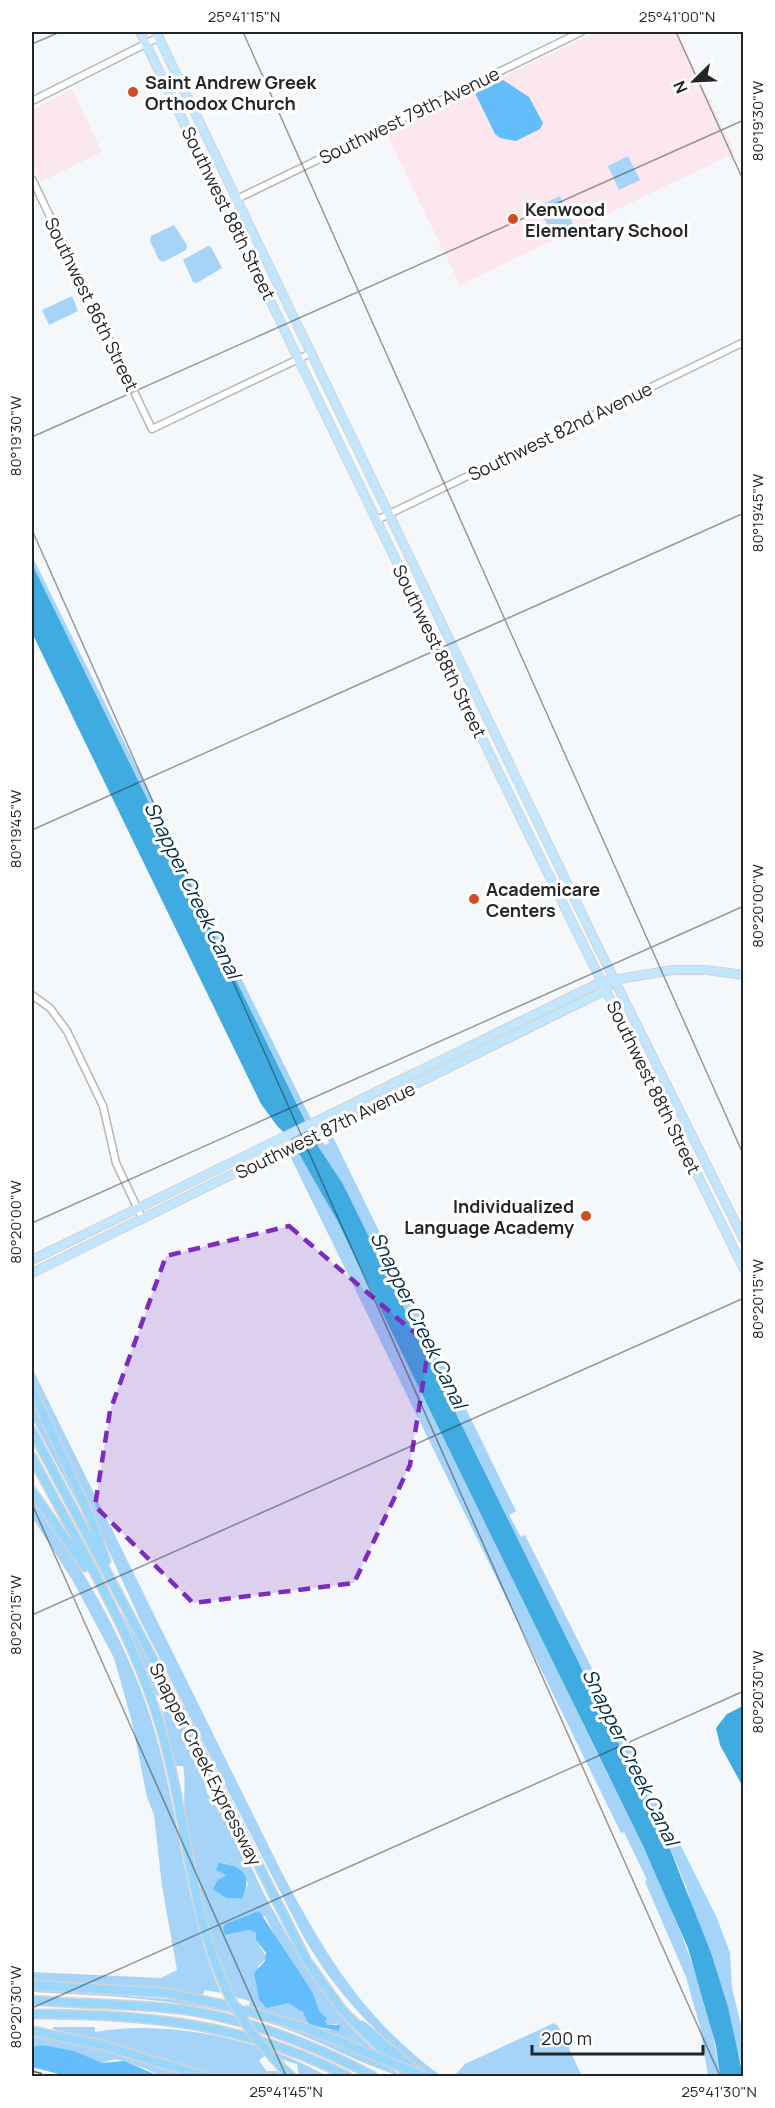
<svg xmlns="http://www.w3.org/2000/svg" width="775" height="2108" font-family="Manrope,sans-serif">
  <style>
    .education { fill: #fce7ef }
    .green { fill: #a5d4f8; fill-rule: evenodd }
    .forest { fill: #63bdfb }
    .water { fill: #3fabe1 }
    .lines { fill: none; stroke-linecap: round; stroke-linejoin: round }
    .minor-casing { stroke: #b4b7ba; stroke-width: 9 }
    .major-casing { stroke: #d3d3d4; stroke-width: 10 }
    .highway-casing { stroke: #d3d3d4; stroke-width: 11 }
    .minor { stroke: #fff; stroke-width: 6 }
    .major { stroke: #c1e6fd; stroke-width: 8 }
    .highway { stroke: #98d6fc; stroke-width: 8 }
    .rail { stroke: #5b5c5e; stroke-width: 1.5; stroke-dasharray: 10 10; stroke-linecap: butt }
    .highway-bridge-casing { stroke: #d3d3d4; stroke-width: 11; stroke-linecap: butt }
    .highway-bridge { stroke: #98d6fc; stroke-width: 8 }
    .marked { fill: #7b2cbf; fill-opacity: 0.2; stroke: #7b2cbf; stroke-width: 4.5; stroke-dasharray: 12 8; stroke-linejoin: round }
    .ticks { fill: none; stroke: #242526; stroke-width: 1.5; stroke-opacity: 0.45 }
    .poi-dot { fill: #d34b1e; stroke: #fff; stroke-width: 2 }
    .labels { text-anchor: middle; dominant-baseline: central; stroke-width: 6; stroke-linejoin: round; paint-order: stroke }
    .poi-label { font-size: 18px; font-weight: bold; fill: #242526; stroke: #fff; text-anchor: start }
    .street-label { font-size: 18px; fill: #242526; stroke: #fff }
    .water-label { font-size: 20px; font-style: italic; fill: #002d43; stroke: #fff }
    .neatline { fill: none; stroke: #242526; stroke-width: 2 }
    .ticks-label { font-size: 15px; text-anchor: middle; fill: #242526 }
  </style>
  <rect width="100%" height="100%" fill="#f5f8fb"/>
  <g class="education">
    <path d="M597,32H677L735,153L460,285L386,133Z"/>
    <path d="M72,89L102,152L41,182L32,163V110Z"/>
  </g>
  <g class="green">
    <path d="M628,156L640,180L619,190L608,166Z"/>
    <path d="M560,196L573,224L552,234L538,206Z"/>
    <path d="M174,225L187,245L186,250L163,262L159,260L150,241L151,236Z"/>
    <path d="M208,246L211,247L222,268L197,283L193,282L183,260Z"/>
    <path d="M72,296L78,311L49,325L42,310Z"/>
    <path d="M32,556C125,744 218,931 311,1119L306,1122L32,564Z"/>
    <path d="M332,1135L516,1511L509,1515L521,1537L525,1535L717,1918L730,1953L732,1988L743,2034V2069L686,1886L668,1844L343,1184L315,1141L320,1138L325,1145L329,1143L327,1137Z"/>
    <path d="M296,1150L317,1181L337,1220C420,1388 503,1557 584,1726C638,1839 703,1952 720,2076H708L700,2027L686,1977L645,1882L647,1880L624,1832L621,1833L289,1154L294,1157Z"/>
    <path d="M32,1368L281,1871C326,1956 362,2017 441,2076H427C375,2032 339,1997 304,1938L142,1624L32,1382Z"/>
    <path d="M32,1397L87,1521L32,1418Z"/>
    <path d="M32,1496C86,1572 135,1654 159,1746C181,1829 187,1914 221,1993L205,1990L202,1996L32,1982V1972L161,1978L177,1970L162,1886L154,1815L147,1797L132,1722L114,1658L73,1581L32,1517Z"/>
    <path d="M121,1611L166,1693L164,1697L156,1695Z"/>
    <path d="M168,1702L175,1709L191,1743L200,1762L207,1793L219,1811L225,1812L264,1894L307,1970L347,2023L400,2076C356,2063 316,2038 272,2024C193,1999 113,1996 32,1992V1989L181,2000L226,2008L325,2040L327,2033L249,2006L250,2001L235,1997C208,1939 194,1876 185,1812C183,1796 186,1782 183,1766H176L161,1707ZM223,1863C236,1866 243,1871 248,1884L242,1899L226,1898L214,1886L226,1875ZM265,1916L283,1951L313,1993L320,2012L326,2017L325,2022L328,2025L338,2024L330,2030L309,2025L305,2014L296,2007L288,2003L278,2004L258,1992V1966L267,1958L256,1940V1933L249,1930L225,1935Z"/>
    <path d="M554,2023L558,2026L582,2076H454L465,2064Z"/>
    <path d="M53,2027H95V2032C167,2019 264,2039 326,2076H299L297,2064L266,2055L259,2060L266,2071H277L282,2076H212L130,2049L53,2029Z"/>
    <path d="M32,2034L108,2051L187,2076H159L147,2069L116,2059L102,2063L42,2045L32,2047Z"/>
  </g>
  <g class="forest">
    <path d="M503,80L529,97L543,123L540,129L516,141L500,138L495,134L475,93Z"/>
    <path d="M219,1863C243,1866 253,1875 242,1899L226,1898L213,1889L217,1881L226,1875L216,1870Z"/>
    <path d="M259,1911L313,1993L320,2012L327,2018L325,2022L328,2025H340L339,2031L309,2025L303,2012L288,2003L266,2008L259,1999L254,1973L265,1961L266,1953L256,1940V1933L249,1930L225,1935L223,1928L225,1924Z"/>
    <path d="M42,2045L74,2051L102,2063L124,2061L159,2076H66L32,2067V2047Z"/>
  </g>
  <g class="water">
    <path d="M32,564L316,1143L343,1184L668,1844L711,1953L728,2007L743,2076H720L716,2046L688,1948L643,1846L337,1220L290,1138L278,1127L261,1104L32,633Z"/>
    <path d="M743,1706V1787L720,1745L716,1728L727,1714Z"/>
  </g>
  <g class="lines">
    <g class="minor-casing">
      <g id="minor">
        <path d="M32,101L159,37"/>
        <path d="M32,179L152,429L311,353"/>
        <path d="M237,199L581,32"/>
        <path d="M377,520L744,342"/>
        <path d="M32,995L50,1008L67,1031L103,1106L116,1163L142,1218"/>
      </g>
    </g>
    <g class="major-casing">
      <g id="major">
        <path d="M140,32L527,831L744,1269"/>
        <path d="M156,32L596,943L744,1240"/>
        <path d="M32,1260L601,982L673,970H706L744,975"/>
        <path d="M32,1273L608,989"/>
      </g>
    </g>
    <g class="highway-casing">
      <g id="highway">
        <path d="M32,1389L91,1519L106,1561"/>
        <path d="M32,1431L181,1712L307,1961L343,2011L409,2076"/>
        <path d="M32,1457C79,1546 134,1634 162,1732C188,1821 189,1915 231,2000"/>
        <path d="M32,1491L85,1567"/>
        <path d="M32,1985L168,1993L238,2008"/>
        <path d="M32,2000C85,2005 139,2003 192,2011C256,2022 316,2046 373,2076"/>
        <path d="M32,2014C145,2014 245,2023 347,2076"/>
        <path d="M362,2026L417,2072"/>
        <path d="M32,2031L102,2045L203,2076"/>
        <path d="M283,2069L291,2076"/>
      </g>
    </g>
    <use href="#minor" class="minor"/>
    <use href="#major" class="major"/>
    <use href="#highway" class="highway"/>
    <path class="rail" d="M32,2071L51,2076"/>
    <g class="highway-bridge-casing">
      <g id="highway-bridge">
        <path d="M231,2000L251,2032L283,2069"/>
        <path d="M244,2010L306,2028L424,2076"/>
      </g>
    </g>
    <use href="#highway-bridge" class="highway-bridge"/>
  </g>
  <path class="marked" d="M289,1226L429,1345L410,1465L354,1583L193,1603L95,1506L110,1411L166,1256Z"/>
  <path class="ticks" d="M243,32L744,1156M676,32L744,182M32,44L60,32M32,437L744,120M32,530L720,2076M32,830L744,513M32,1223L744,906M32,1504L286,2076M32,1615L744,1298M32,2008L744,1691"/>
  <g class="poi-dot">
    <circle cx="133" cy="92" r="6"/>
    <circle cx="513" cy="219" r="6"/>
    <circle cx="474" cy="899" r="6"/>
    <circle cx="586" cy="1216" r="6"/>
  </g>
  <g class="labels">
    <g class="poi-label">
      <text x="145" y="82">Saint Andrew Greek<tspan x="145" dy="21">Orthodox Church</tspan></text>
      <text x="525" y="209">Kenwood<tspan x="525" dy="21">Elementary School</tspan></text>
      <text x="486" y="889">Academicare<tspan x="486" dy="21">Centers</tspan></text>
      <text x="574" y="1206" text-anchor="end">Individualized<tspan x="574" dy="21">Language Academy</tspan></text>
    </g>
    <g class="street-label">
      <text transform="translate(409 115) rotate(-26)">Southwest 79th Avenue</text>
      <text transform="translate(229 213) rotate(64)">Southwest 88th Street</text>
      <text transform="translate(92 304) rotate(64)">Southwest 86th Street</text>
      <text transform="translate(560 431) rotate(-26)">Southwest 82nd Avenue</text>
      <text transform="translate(440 651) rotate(64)">Southwest 88th Street</text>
      <text transform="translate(654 1087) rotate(64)">Southwest 88th Street</text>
      <text transform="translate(325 1130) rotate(-26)">Southwest 87th Avenue</text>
      <text transform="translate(206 1764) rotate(63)">Snapper Creek Expressway</text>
    </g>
    <g class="water-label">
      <text transform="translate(193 890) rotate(64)">Snapper Creek Canal</text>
      <text transform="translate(419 1320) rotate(64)">Snapper Creek Canal</text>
      <text transform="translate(631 1757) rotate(64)">Snapper Creek Canal</text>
    </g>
  </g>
  <rect width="775" height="2108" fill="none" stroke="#ffffff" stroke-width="66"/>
  <g transform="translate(694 81) rotate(246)" stroke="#ffffff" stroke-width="4.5" paint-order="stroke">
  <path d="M0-4.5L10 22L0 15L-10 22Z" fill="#242526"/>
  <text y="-9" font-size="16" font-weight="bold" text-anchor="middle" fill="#242526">N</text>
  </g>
  <path d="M532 2045v9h171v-9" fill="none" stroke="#242526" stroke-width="3"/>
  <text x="541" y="2045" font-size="18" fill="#242526" stroke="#ffffff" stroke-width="4.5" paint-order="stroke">200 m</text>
  <rect x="33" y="33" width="709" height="2042" class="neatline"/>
  <g class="ticks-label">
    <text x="244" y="22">25°41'15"N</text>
    <text x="677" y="22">25°41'00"N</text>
    <text transform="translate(758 121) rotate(-90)" y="5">80°19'30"W</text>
    <text transform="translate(16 436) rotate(-90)" y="5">80°19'30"W</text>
    <text transform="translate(758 513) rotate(-90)" y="5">80°19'45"W</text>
    <text transform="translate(16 829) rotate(-90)" y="5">80°19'45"W</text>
    <text transform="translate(758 906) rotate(-90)" y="5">80°20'00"W</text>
    <text transform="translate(16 1222) rotate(-90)" y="5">80°20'00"W</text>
    <text transform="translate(758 1299) rotate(-90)" y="5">80°20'15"W</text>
    <text transform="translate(16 1615) rotate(-90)" y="5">80°20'15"W</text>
    <text transform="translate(758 1692) rotate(-90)" y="5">80°20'30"W</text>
    <text transform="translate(16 2007) rotate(-90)" y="5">80°20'30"W</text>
    <text x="286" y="2097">25°41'45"N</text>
    <text x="719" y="2097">25°41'30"N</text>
  </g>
</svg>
